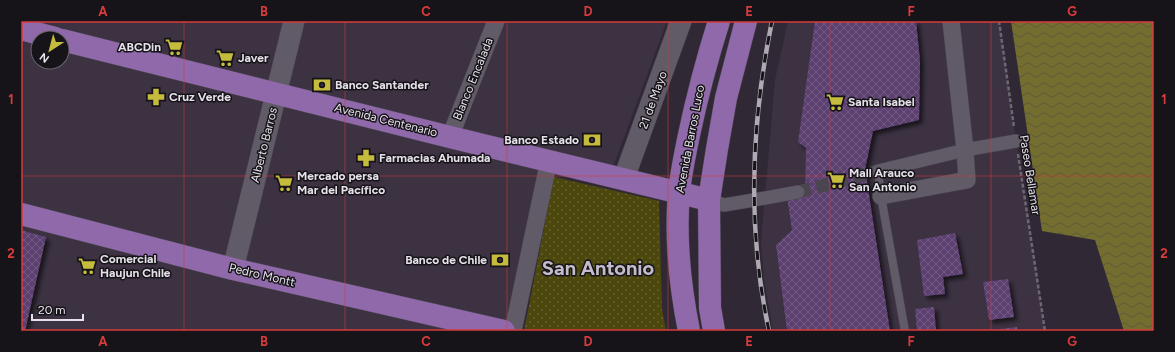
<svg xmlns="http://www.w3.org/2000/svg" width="1175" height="352" font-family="Figtree,sans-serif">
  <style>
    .built { fill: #3c3242; fill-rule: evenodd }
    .park { fill: url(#park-dots) }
    .water { fill: url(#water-waves) }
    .building { fill: url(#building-cross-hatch); filter: url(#shadow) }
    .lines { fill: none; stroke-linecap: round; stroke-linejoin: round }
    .pedestrian-tunnel { stroke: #4b4550; stroke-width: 13; stroke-dasharray: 13 6; stroke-linecap: butt }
    .service-casing { stroke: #4a444e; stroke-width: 9 }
    .pedestrian-casing { stroke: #4a444e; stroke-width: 14 }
    .minor-casing { stroke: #4a444e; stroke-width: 18 }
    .tertiary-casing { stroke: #4a444e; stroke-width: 22 }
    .primary-casing { stroke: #4a444e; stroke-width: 23 }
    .path { stroke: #6d6771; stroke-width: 2.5; stroke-dasharray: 4 2; stroke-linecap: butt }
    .service { stroke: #615a67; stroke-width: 8 }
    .pedestrian { stroke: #615a67; stroke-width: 13 }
    .minor { stroke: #615a67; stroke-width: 17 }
    .tertiary { stroke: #615a67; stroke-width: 21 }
    .primary { stroke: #8f69aa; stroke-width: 22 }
    .rail-casing { stroke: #aea9b2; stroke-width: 4.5 }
    .rail { stroke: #161319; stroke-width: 3; stroke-dasharray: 9; stroke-linecap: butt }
    .grid { fill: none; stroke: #d83b3b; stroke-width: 1; stroke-opacity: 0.55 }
    .labels { text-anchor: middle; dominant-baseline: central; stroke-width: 3; stroke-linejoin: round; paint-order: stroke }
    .poi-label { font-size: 12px; font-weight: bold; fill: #e7e2ea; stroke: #161319; text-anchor: start }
    .street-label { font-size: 12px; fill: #e7e2ea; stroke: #161319 }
    .town-label { font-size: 20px; font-weight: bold; fill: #c4bccb; stroke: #161319 }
    .neatline { fill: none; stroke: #d83b3b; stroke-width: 1.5 }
    .grid-label { font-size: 13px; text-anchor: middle; font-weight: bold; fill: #d83b3b }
  </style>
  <defs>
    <pattern id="park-dots" width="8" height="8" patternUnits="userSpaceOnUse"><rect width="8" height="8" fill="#4c480d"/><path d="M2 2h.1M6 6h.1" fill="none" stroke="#666230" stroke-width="1.8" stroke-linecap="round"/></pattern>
    <pattern id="water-waves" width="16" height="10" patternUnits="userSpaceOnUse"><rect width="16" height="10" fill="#736e2f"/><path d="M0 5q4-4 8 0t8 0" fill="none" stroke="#5c593a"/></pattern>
    <pattern id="building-cross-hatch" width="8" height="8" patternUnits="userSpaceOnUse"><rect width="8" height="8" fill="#5b3f6f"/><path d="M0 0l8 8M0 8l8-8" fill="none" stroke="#735a84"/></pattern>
    <filter id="shadow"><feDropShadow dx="3.5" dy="3.5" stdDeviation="2" flood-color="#0009"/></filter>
  </defs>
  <rect width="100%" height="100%" fill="#302935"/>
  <g class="built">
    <path d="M21,21H667L613,167L546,149L504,331H21ZM38,38H62V62H38Z"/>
    <path d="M788,21H999L1016,141L1045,331H773L764,279L761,243L775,80Z"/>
  </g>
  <path class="park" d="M554,177L659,201L662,309L666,331H524Z"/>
  <path class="water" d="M1011,21H1154V331H1124L1095,240L1042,231Z"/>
  <g class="building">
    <path d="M815,21H916L920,61L919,120L873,131L865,169L890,331H787L776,245L792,230L786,191L805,193L806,148L798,142Z"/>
    <path d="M21,230L46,237L25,331H21Z"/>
    <path d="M955,233L963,274L943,277L945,294L924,296L917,240Z"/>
    <path d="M1008,279L1014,317L989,320L983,282Z"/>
    <path d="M934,307L936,331H917L915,309Z"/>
    <path d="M1017,327L1018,331H992V330Z"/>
  </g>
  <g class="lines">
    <path class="pedestrian-tunnel" d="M798,192L878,171"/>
    <g class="service-casing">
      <path id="service" d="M878,171L881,196L905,331"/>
    </g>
    <g class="pedestrian-casing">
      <g id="pedestrian">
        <path d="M878,171L965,150L1016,141"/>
        <path d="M709,200L724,205L754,200L798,192"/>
      </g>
    </g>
    <g class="minor-casing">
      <g id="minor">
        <path d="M450,137L496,21"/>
        <path d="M881,196L967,180L965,150L951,21"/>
        <path d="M513,331L549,160"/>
      </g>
    </g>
    <g class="tertiary-casing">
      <g id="tertiary">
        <path d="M624,178L681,21"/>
        <path d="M233,269L294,21"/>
      </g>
    </g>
    <g class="primary-casing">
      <g id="primary">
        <path d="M21,29L55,38"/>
        <path d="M62,40L450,137L709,200"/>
        <path d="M21,214L233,269L504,331"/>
        <path d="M689,331C680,286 675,238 679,192C681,173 685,154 689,135C697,97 707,59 719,21"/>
        <path d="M714,331L710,308L709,200L717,149L726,98L746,21"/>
      </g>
    </g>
    <g class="path">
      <path d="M999,21L1014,127"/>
      <path d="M1018,154L1045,331"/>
    </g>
    <use href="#service" class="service"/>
    <use href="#pedestrian" class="pedestrian"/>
    <use href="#minor" class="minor"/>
    <use href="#tertiary" class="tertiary"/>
    <use href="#primary" class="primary"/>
    <g class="rail-casing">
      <path id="rail" d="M769,331C747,229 751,123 772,21"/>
    </g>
    <use href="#rail" class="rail"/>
  </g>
  <path class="grid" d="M184,21V331M345,21V331M507,21V331M668,21V331M830,21V331M991,21V331M21,176H1154"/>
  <defs>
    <g id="supermarket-bare" transform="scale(1.38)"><path d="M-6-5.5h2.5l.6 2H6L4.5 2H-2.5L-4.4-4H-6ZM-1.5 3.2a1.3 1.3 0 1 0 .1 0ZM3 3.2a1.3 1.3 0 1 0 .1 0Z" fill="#c5bc3d" stroke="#161319" stroke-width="2.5" paint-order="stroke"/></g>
    <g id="bank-bare" transform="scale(1.38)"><path d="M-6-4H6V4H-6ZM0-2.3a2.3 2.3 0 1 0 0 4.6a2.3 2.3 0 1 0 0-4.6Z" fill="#c5bc3d" stroke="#161319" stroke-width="2.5" paint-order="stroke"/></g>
    <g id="pharmacy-bare" transform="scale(1.38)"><path d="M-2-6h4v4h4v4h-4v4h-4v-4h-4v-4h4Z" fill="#c5bc3d" stroke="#161319" stroke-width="2.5" paint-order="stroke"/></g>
  </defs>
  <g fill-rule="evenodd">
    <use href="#supermarket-bare" x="174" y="47"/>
    <use href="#supermarket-bare" x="225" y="58"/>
    <use href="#bank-bare" x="322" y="85"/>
    <use href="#pharmacy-bare" x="156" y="97"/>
    <use href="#supermarket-bare" x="835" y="102"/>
    <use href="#bank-bare" x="592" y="140"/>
    <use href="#pharmacy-bare" x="366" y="158"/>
    <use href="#supermarket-bare" x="836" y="180"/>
    <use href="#supermarket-bare" x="284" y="183"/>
    <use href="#bank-bare" x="500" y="260"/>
    <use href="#supermarket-bare" x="87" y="266"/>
  </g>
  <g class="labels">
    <g class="poi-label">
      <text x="161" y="47" text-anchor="end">ABCDin</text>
      <text x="238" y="58">Javer</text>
      <text x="335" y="85">Banco Santander</text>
      <text x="169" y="97">Cruz Verde</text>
      <text x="848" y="102">Santa Isabel</text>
      <text x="579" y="140" text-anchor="end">Banco Estado</text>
      <text x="379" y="158">Farmacias Ahumada</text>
      <text x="849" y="173">Mall Arauco<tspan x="849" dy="14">San Antonio</tspan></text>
      <text x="297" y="176">Mercado persa<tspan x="297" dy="14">Mar del Pacífico</tspan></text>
      <text x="100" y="259">Comercial<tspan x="100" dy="14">Haujun Chile</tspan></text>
      <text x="487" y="260" text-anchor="end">Banco de Chile</text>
    </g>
    <g class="street-label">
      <text transform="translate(473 79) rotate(-68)">Blanco Encalada</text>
      <text transform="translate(653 100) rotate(-70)">21 de Mayo</text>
      <text transform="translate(386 120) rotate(14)">Avenida Centenario</text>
      <text transform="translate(690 139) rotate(-79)">Avenida Barros Luco</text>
      <text transform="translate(264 145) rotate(-76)">Alberto Barros</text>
      <text transform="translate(1030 175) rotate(81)">Paseo Bellamar</text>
      <text transform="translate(262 275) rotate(13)">Pedro Montt</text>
    </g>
    <g class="town-label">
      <text x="598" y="268">San Antonio</text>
    </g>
  </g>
  <rect width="1175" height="352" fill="none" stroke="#161319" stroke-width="44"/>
  <g transform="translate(50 50) rotate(216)"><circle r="19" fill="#161319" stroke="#6a666d"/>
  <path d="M0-3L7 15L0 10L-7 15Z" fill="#c5bc3d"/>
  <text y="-6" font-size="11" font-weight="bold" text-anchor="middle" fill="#e7e2ea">N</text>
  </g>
  <path d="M32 314v6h51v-6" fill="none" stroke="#e7e2ea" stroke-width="2"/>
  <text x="38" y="314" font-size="12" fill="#e7e2ea" stroke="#161319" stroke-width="3" paint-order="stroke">20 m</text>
  <rect x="22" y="22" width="1131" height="308" class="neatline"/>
  <g class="grid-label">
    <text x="103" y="16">A</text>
    <text x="264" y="16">B</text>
    <text x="426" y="16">C</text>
    <text x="588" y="16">D</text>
    <text x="749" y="16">E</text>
    <text x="911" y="16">F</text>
    <text x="1072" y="16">G</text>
    <text x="11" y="104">1</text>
    <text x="1164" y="104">1</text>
    <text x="11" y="258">2</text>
    <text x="1164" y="258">2</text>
    <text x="103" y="346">A</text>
    <text x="264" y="346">B</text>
    <text x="426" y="346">C</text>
    <text x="588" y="346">D</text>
    <text x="749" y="346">E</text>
    <text x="911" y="346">F</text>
    <text x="1072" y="346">G</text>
  </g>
</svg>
